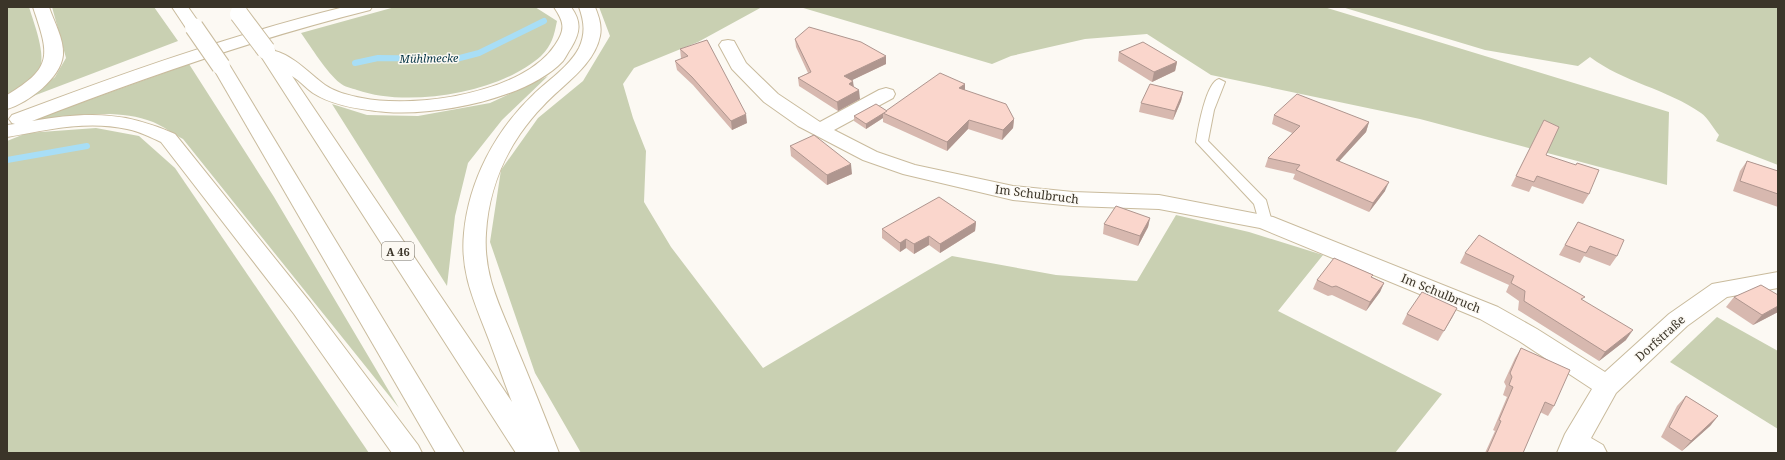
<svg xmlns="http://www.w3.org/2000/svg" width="1785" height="460" font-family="'Noto Serif',serif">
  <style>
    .green { fill: #c9d0b2 }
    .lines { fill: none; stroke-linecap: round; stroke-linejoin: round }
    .stream { stroke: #a8def6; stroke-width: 6 }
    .service-casing { stroke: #c9bb9d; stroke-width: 2 }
    .minor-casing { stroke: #c9bb9d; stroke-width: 2 }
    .motorway-casing { stroke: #c9bb9d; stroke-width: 2 }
    .service { fill: #fff; fill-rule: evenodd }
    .minor { fill: #fff; fill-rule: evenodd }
    .motorway { fill: #fff; fill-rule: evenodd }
    .motorway-bridge-casing { stroke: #c9bb9d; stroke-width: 20; stroke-linecap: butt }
    .motorway-bridge { stroke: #fff; stroke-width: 18 }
    .wall { fill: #d7b8af }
    .shaded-wall { fill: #af968f }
    .building { fill: #fad6cc; stroke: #af968f }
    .labels { text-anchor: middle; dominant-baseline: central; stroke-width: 3; stroke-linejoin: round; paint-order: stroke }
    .far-water-label { font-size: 11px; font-style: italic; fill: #043546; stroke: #fcf9f3 }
    .shield { fill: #fcf9f3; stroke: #757066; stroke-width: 1 }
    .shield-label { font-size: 11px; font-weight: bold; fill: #3b3529 }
    .street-label { font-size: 12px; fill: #3b3529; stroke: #fcf9f3 }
  </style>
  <rect width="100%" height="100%" fill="#fcf9f3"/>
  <g class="green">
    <path d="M7,7H29C34,24 47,55 39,72C36,79 15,93 7,96Z"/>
    <path d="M52,7H154L178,41L28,98L55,77L66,58Z"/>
    <path d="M395,7H535L557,21C554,36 552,45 541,56C500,93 408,108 357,90C352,88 344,87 340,83C327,73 311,47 301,33Z"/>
    <path d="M599,7H762L698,42L634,68L623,84L633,118L646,151L644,202L671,247L763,368L952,256L1056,275L1137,281L1176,215L1249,232L1323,255L1278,311L1442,394L1395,453H581L535,373L490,242L501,170L538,118L583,81L610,36Z"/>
    <path d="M800,7H1324L1669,112L1667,185L1420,119L1211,75L1147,34L1085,39L1011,56L992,64Z"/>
    <path d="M1342,7H1778V165L1716,141L1719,135C1713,128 1708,118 1701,113C1667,89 1623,82 1590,57L1578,66L1485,50Z"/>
    <path d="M189,64L274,197L399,408L183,139C173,134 163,126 153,122C114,107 67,117 27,122Z"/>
    <path d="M548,76L502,120L468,163L455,216L447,286L332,104L367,115L418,116L490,103Z"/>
    <path d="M96,128L139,136L175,168L369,453H7V141L27,133Z"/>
    <path d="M1717,317L1778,351V429L1670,362Z"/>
  </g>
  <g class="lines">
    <g class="stream">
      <path d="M355,63L378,58L456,59L479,53L544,21"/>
      <path d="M7,160L87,146"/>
    </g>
    <g class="service-casing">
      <path id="service" d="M1219,79L1225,82L1214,110L1208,141L1266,200L1272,222L1270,225L1265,227L1260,225L1254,204L1196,142C1198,129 1206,82 1219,79Z"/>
    </g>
    <g class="minor-casing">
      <path id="minor" d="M728,40L734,41L746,63L778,94L820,122L879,90L886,88L893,90L895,94L893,98L834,130L877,152L915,165L1013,186L1073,192L1159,195L1273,217L1498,307L1537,329L1605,372L1669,314L1712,284L1778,272V288L1727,297L1687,326L1616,393L1591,438L1603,445L1607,453H1557L1565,434L1592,389L1519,341L1480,319L1260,228L1159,209L1073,206L1013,200L903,174L863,160L798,126L764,102L732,69L719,45L722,41Z"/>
    </g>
    <g class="motorway-casing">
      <g id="motorway">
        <path d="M33,7H49C54,22 64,39 63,55C61,78 28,103 7,109V95C54,67 49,55 33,7Z"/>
        <path d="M172,7H188L202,27L200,31L194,32L188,31Z"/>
        <path d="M344,7H372L370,10C254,39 143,78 32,121C86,112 124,111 175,134L310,302L418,445L422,453H392L294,314L161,142C150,137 139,131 127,129C87,120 46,130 7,137V125L15,124L12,123L9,119L12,115C121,74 231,35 344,7Z"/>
        <path d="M554,7H571C582,22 580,33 571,48C568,52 566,57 563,61C527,99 436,116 386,112C363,110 333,106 313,93C306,88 300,81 292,76L512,402C504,382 497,361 489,340C475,303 460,274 464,233C469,181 495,131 533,95C547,81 569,67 579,48C586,33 584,21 579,7H595C599,17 602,26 600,36C594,66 562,85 543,106C535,114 527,124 520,134C500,163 488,198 486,233C483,277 501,307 516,346C531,382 545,417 559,453H516L257,50L260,46L266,45L272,46L275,51C294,56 310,74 325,85C335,92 351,96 362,98C415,109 524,93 555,45C566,29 564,22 554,7Z"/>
        <path d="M221,61L227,62L230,66L464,453H436L212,66L215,62Z"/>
      </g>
    </g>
    <use href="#service" class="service"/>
    <use href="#minor" class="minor"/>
    <use href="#motorway" class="motorway"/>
    <g class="motorway-bridge-casing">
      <g id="motorway-bridge">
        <path d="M239,14L266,50"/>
        <path d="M194,27L221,66"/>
      </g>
    </g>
    <use href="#motorway-bridge" class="motorway-bridge"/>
  </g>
  <g class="wall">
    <path d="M795,39L886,64L852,80L854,87L860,99L838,111L799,86L798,78L808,73L796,47Z"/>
    <path d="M707,40L747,123L732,130L693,85L677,70L675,61L682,59L681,58L680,49Z"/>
    <path d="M1119,52L1177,62L1175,71L1152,82L1118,61Z"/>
    <path d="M965,84V90L1014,119L1013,128L1002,140L968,129L947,151L883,122V118L866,129L854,121V116L887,111Z"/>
    <path d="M1183,92L1181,101L1173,120L1139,112L1141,103Z"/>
    <path d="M1274,115L1369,122L1366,132L1339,161L1385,191L1369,212L1293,179L1295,174L1265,167L1268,158L1292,133L1272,124Z"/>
    <path d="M1544,120L1546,155L1589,194L1583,204L1532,186L1529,192L1511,186Z"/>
    <path d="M790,146L852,174L827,185L791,156Z"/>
    <path d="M1747,161L1778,171V207L1733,191L1740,171Z"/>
    <path d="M1150,218L1148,227L1138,246L1103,234L1104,224Z"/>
    <path d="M976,222L975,231L940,253L929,245L914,254L906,248L900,252L882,238V229Z"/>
    <path d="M1578,222L1617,256L1610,266L1584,256L1580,263L1559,255Z"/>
    <path d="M1465,253L1583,300L1626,340L1599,361L1518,310L1519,301L1506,292L1509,285L1460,263Z"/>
    <path d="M1372,277L1384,283L1380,292L1366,311L1332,295L1328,296L1313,289L1317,280Z"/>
    <path d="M1734,297L1778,312L1753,325L1726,307Z"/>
    <path d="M1457,308L1438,341L1402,324L1407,314Z"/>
    <path d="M1521,348L1554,406L1548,416L1540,412L1523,453H1485L1495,431L1493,430L1507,397L1503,395L1506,386L1504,382L1515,358Z"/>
    <path d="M1686,396L1718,416L1710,426L1682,451L1661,437L1677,406Z"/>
  </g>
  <g class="shaded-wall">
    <path d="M886,56V64L844,84V76Z"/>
    <path d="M1177,62L1175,71L1152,82L1154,72Z"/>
    <path d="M853,81L854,90L849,84Z"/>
    <path d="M965,84V92L959,88Z"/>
    <path d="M859,90L860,99L838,111L837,102Z"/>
    <path d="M1183,92L1181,101L1173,120L1175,111Z"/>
    <path d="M883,113V118L866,129V124Z"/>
    <path d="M746,114L747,123L732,130L731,121Z"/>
    <path d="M1014,119L1013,128L1002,140L1003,130Z"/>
    <path d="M969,120L968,129L947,151V142Z"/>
    <path d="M1369,122L1366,132L1332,169L1336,160Z"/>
    <path d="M851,164L852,174L827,185V175Z"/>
    <path d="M1389,182L1385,191L1369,212L1373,203Z"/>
    <path d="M1150,218L1148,227L1138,246L1140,236Z"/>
    <path d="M976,222L975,231L940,253V244Z"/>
    <path d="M929,236V245L914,254V244Z"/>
    <path d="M906,239V248L900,252V243Z"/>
    <path d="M1384,283L1380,292L1366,311L1370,302Z"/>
    <path d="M1778,306V312L1753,325L1762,315Z"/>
    <path d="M1457,308L1452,318L1438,341L1444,331Z"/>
    <path d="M1633,330L1626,340L1599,361L1605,352Z"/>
    <path d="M1718,416L1710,426L1682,451L1691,441Z"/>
  </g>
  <g class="building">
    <path d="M809,27L861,42L886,56L844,76L853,81L849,84L859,90L837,102L798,78L811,72L795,39Z"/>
    <path d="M707,40L746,114L731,121L692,77L675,61L688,56L680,49Z"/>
    <path d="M1143,42L1177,62L1154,72L1119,52Z"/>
    <path d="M940,73L965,84L959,88L1006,104L1014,119L1003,130L969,120L947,142L883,113Z"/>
    <path d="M1150,84L1183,92L1175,111L1141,103Z"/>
    <path d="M1297,94L1369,122L1336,160L1389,182L1373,203L1296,170L1300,165L1268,158L1300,126L1274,115Z"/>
    <path d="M876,104L887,111L866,124L854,116Z"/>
    <path d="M1544,120L1559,127L1546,155L1576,165L1577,163L1599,170L1589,194L1537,176L1534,182L1516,176Z"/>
    <path d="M814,135L851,164L827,175L790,146Z"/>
    <path d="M1747,161L1778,171V194L1740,181Z"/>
    <path d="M939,197L976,222L940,244L929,236L914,244L906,239L900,243L882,229Z"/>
    <path d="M1116,206L1150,218L1140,236L1104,224Z"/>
    <path d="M1578,222L1624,240L1617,256L1590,246L1586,253L1565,245Z"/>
    <path d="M1479,235L1585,297L1581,299L1633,330L1605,352L1524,301L1525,291L1511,283L1514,276L1465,253Z"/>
    <path d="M1334,258L1373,275L1371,277L1384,283L1370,302L1336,286L1332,287L1317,280Z"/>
    <path d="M1761,285L1778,295V306L1762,315L1734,297Z"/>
    <path d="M1422,292L1457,308L1444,331L1407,314Z"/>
    <path d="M1521,348L1570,370L1554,406L1545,402L1523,453H1487L1501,421L1499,420L1513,387L1509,385L1512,377L1510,373Z"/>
    <path d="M1686,396L1718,416L1691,441L1669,427Z"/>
  </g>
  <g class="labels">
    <g class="far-water-label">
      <text transform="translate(429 58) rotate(-1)">Mühlmecke</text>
    </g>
    <rect class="shield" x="382" y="242" width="32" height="18" rx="3"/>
    <g class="shield-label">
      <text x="398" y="251">A 46</text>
    </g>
    <g class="street-label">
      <text transform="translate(1037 194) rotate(7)">Im Schulbruch</text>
      <text transform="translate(1441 293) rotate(22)">Im Schulbruch</text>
      <text transform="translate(1660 338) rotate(-42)">Dorfstraße</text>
    </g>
  </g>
  <rect width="1785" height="460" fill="none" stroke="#3b3529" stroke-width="16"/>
</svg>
